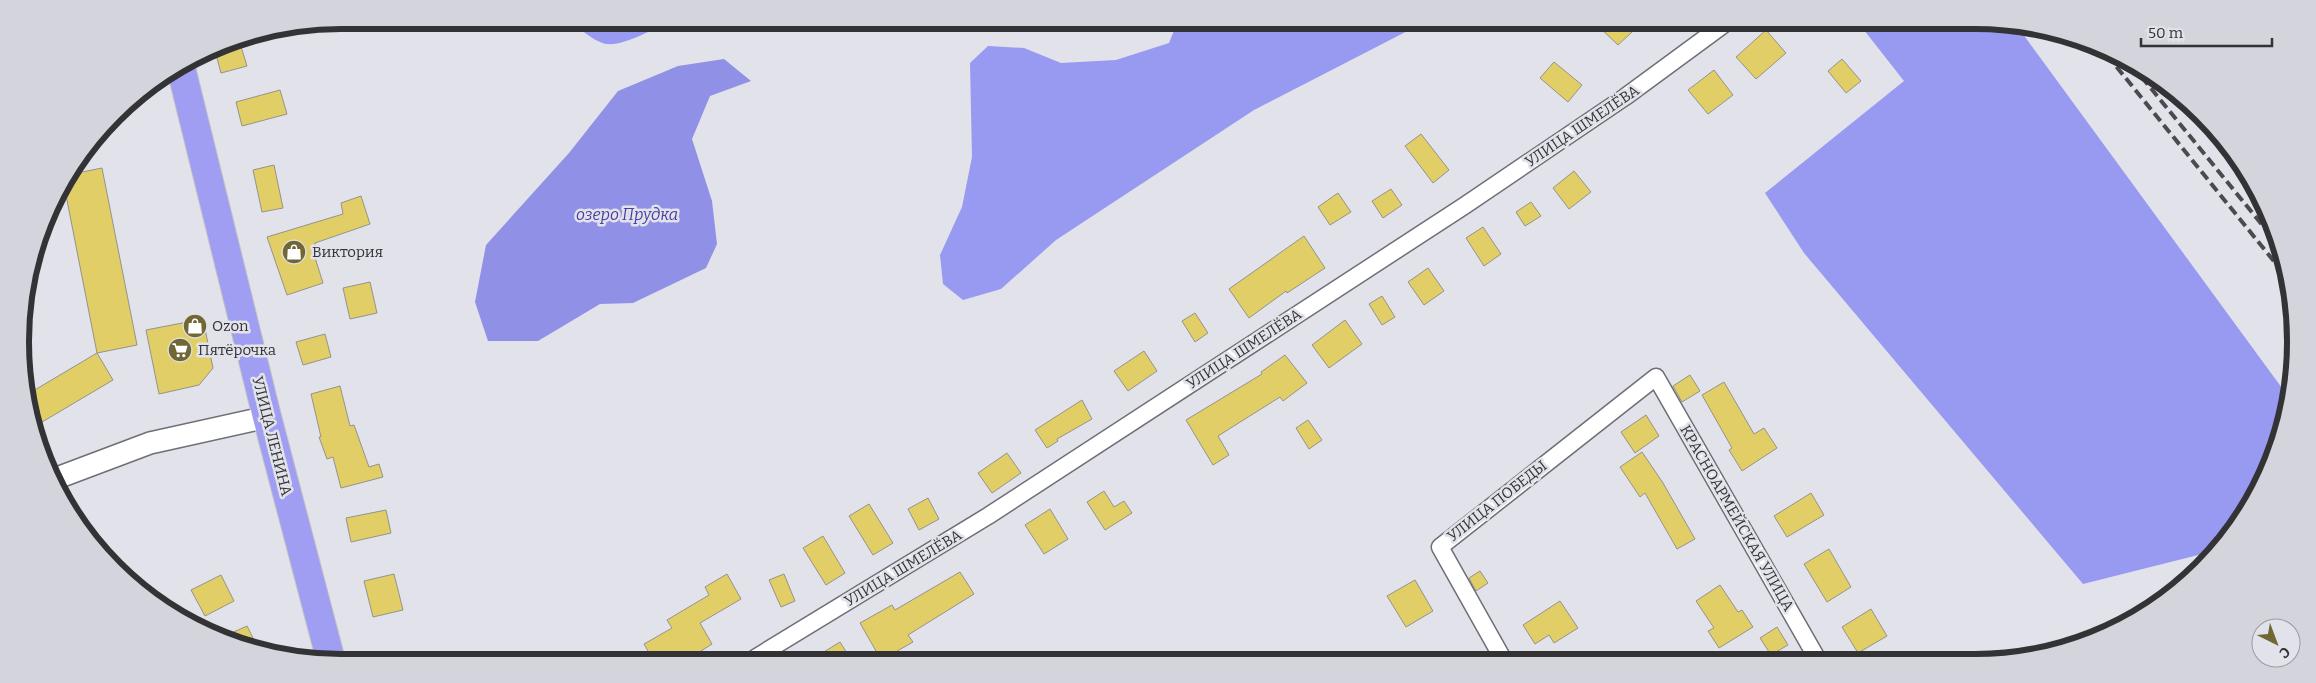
<svg xmlns="http://www.w3.org/2000/svg" width="2316" height="683" font-family="Bitter,serif">
  <style>
    .forest { fill: #9899f0 }
    .water { fill: #9090e7 }
    .building { fill: #e1ce67; stroke: #94938c }
    .lines { fill: none; stroke-linecap: round; stroke-linejoin: round }
    .minor-casing { stroke: #6e6f76; stroke-width: 19 }
    .tertiary-casing { stroke: #6e6f76; stroke-width: 24 }
    .trunk-casing { stroke: #c2c2c3; stroke-width: 30 }
    .minor { stroke: #fff; stroke-width: 16 }
    .tertiary { stroke: #fff; stroke-width: 21 }
    .trunk { stroke: #a09ef3; stroke-width: 28 }
    .rail { stroke: #4b4b4f; stroke-width: 4; stroke-dasharray: 10 5; stroke-linecap: butt }
    .labels { text-anchor: middle; dominant-baseline: central; stroke-width: 5; stroke-linejoin: round; paint-order: stroke }
    .street-label { font-size: 15px; fill: #333336; stroke: #e1e2ea }
    .poi-label { font-size: 15px; fill: #333336; stroke: #e1e2ea; text-anchor: start }
    .water-label { font-size: 16px; font-style: italic; fill: #493fa3; stroke: #e1e2ea }
    .rim { fill: none; stroke: #333336; stroke-width: 6 }
  </style>
  <rect width="100%" height="100%" fill="#e1e2ea"/>
  <g class="forest">
    <path d="M570,21H669C654,29 624,46 607,44C596,43 579,28 570,21Z"/>
    <path d="M1177,23L1421,24L1254,110L1056,240L1001,289L963,300L943,284L940,255L962,207L972,157L970,63L988,46L1024,48L1061,63L1116,60L1169,43Z"/>
    <path d="M1860,25L2017,26L2290,399L2263,484L2214,551L2083,584L1804,253L1765,193L1904,81Z"/>
  </g>
  <path class="water" d="M724,59L751,81L710,96L692,139L712,201L717,244L706,268L633,303L600,304L538,341H488L475,302L486,245L569,153L618,91L678,66Z"/>
  <g class="building">
    <path d="M1597,25H1625L1632,32L1618,45Z"/>
    <path d="M1766,30L1786,53L1756,79L1736,57Z"/>
    <path d="M239,40L247,66L221,73L214,47Z"/>
    <path d="M1842,59L1861,81L1846,93L1828,71Z"/>
    <path d="M1554,62L1582,85L1568,102L1540,78Z"/>
    <path d="M1714,70L1733,95L1708,114L1688,90Z"/>
    <path d="M280,90L287,114L242,126L236,102Z"/>
    <path d="M1421,134L1449,170L1433,183L1405,146Z"/>
    <path d="M274,165L283,208L262,212L253,170Z"/>
    <path d="M102,168L137,345L97,353L64,185L72,174Z"/>
    <path d="M1574,171L1591,192L1569,209L1553,188Z"/>
    <path d="M1391,189L1402,205L1383,218L1372,201Z"/>
    <path d="M1338,193L1351,212L1330,225L1318,207Z"/>
    <path d="M361,196L370,224L315,243L316,247L312,248L323,283L287,295L267,237L343,214L341,203Z"/>
    <path d="M1531,202L1541,216L1525,226L1516,212Z"/>
    <path d="M1483,227L1501,254L1484,266L1466,238Z"/>
    <path d="M1304,236L1325,268L1287,293L1286,291L1249,318L1229,289Z"/>
    <path d="M1428,268L1444,291L1424,305L1408,282Z"/>
    <path d="M370,282L377,313L350,319L343,288Z"/>
    <path d="M1382,296L1395,317L1382,325L1369,304Z"/>
    <path d="M1195,313L1208,333L1195,342L1182,321Z"/>
    <path d="M203,319L213,368L199,385L159,394L146,330Z"/>
    <path d="M1345,320L1362,344L1329,368L1312,345Z"/>
    <path d="M325,334L331,357L303,365L296,342Z"/>
    <path d="M1144,351L1157,371L1128,391L1114,371Z"/>
    <path d="M97,353L113,380L32,428L28,394Z"/>
    <path d="M1285,355L1307,383L1283,401L1280,397L1218,436L1229,455L1213,465L1186,420L1262,374L1261,372Z"/>
    <path d="M1690,375L1700,391L1682,402L1673,386Z"/>
    <path d="M1724,382L1754,434L1764,428L1777,448L1742,471L1729,450L1732,448L1702,395Z"/>
    <path d="M340,386L350,426L354,425L369,467L379,464L383,477L341,488L333,457L327,459L319,437H321L311,394Z"/>
    <path d="M1082,400L1092,419L1057,439L1058,441L1047,448L1035,430Z"/>
    <path d="M1646,415L1659,436L1635,453L1621,432Z"/>
    <path d="M1308,420L1322,440L1309,449L1296,428Z"/>
    <path d="M1642,452L1663,483L1695,539L1677,549L1645,493L1640,497L1620,467Z"/>
    <path d="M1007,453L1021,473L992,493L978,473Z"/>
    <path d="M1104,491L1114,507L1124,501L1132,513L1105,530L1087,502Z"/>
    <path d="M1811,493L1824,515L1787,537L1774,516Z"/>
    <path d="M928,498L939,519L919,530L908,509Z"/>
    <path d="M869,504L893,543L873,555L849,516Z"/>
    <path d="M1050,509L1068,539L1044,554L1025,525Z"/>
    <path d="M386,510L391,533L351,542L346,518Z"/>
    <path d="M823,536L845,573L826,585L803,548Z"/>
    <path d="M1829,549L1851,587L1827,602L1804,564Z"/>
    <path d="M1480,571L1488,583L1476,591L1469,578Z"/>
    <path d="M960,572L974,594L908,635L913,642L885,658H880L860,623L892,605L895,610Z"/>
    <path d="M394,574L403,610L373,617L364,581Z"/>
    <path d="M727,574L741,599L700,623L712,644L690,658H652L644,644L672,628L667,620L709,595L705,587Z"/>
    <path d="M784,574L795,601L781,607L769,580Z"/>
    <path d="M221,575L234,601L205,616L191,590Z"/>
    <path d="M1415,580L1433,611L1406,627L1387,596Z"/>
    <path d="M1720,585L1738,612L1742,610L1753,627L1719,648L1708,631L1714,628L1696,601Z"/>
    <path d="M1560,601L1578,628L1554,643L1549,635L1535,644L1523,625Z"/>
    <path d="M1871,609L1887,636L1858,653L1842,627Z"/>
    <path d="M247,626L258,648L227,635Z"/>
    <path d="M1777,627L1788,645L1771,655L1760,638Z"/>
    <path d="M840,642L850,658H814Z"/>
  </g>
  <g class="lines">
    <g class="minor-casing">
      <g id="minor">
        <path d="M755,658L988,516L1464,206L1625,97L1723,25"/>
        <path d="M1503,659L1440,547L1656,377L1818,660"/>
      </g>
    </g>
    <g class="tertiary-casing">
      <path id="tertiary" d="M57,478L150,443L267,417"/>
    </g>
    <g class="trunk-casing">
      <path id="trunk" d="M181,68L267,417L330,657"/>
    </g>
    <use href="#minor" class="minor"/>
    <use href="#tertiary" class="tertiary"/>
    <use href="#trunk" class="trunk"/>
    <g class="rail">
      <path d="M2107,55L2290,281"/>
      <path d="M2132,65L2272,237"/>
    </g>
  </g>
  <defs>
    <g id="shop-disc" transform="scale(1.25)"><circle r="9.5" fill="#716734" stroke="#e1e2ea"/><path d="M-5-2.5h2.3a2.7 3.5 0 0 1 5.4 0H5L5.5 6h-11ZM-1.5-2.5h3a1.5 2.3 0 0 0-3 0Z" fill="#fff"/></g>
    <g id="supermarket-disc" transform="scale(1.25)"><circle r="9.5" fill="#716734" stroke="#e1e2ea"/><path d="M-6-5.5h2.5l.6 2H6L4.5 2H-2.5L-4.4-4H-6ZM-1.5 3.2a1.3 1.3 0 1 0 .1 0ZM3 3.2a1.3 1.3 0 1 0 .1 0Z" fill="#fff"/></g>
  </defs>
  <g fill-rule="evenodd">
    <use href="#shop-disc" x="294" y="252"/>
    <use href="#shop-disc" x="195" y="326"/>
    <use href="#supermarket-disc" x="180" y="350"/>
  </g>
  <g class="labels">
    <g class="street-label">
      <text transform="translate(1582 126) rotate(-34)">УЛИЦА ШМЕЛЁВА</text>
      <text transform="translate(1244 349) rotate(-33)">УЛИЦА ШМЕЛЁВА</text>
      <text transform="translate(272 436) rotate(76)">УЛИЦА ЛЕНИНА</text>
      <text transform="translate(1497 501) rotate(-38)">УЛИЦА ПОБЕДЫ</text>
      <text transform="translate(1737 518) rotate(60)">КРАСНОАРМЕЙСКАЯ УЛИЦА</text>
      <text transform="translate(903 568) rotate(-31)">УЛИЦА ШМЕЛЁВА</text>
    </g>
    <g class="poi-label">
      <text x="312" y="252">Виктория</text>
      <text x="212" y="326">Ozon</text>
      <text x="198" y="350">Пятёрочка</text>
    </g>
    <g class="water-label">
      <text x="627" y="214">озеро Прудка</text>
    </g>
  </g>
  <path d="M0 0H2316V683H0ZM341 29H1975A312 312 0 0 1 2287 341V342A312 312 0 0 1 1975 654H341A312 312 0 0 1 29 342V341A312 312 0 0 1 341 29Z" fill="#d3d4dc" fill-rule="evenodd"/>
  <path class="rim" d="M341 29H1975A312 312 0 0 1 2287 341V342A312 312 0 0 1 1975 654H341A312 312 0 0 1 29 342V341A312 312 0 0 1 341 29Z"/>
  <g transform="translate(2276 643) rotate(138)"><circle r="24" fill="#e1e2ea" stroke="#9b9ca2"/>
  <path d="M0-4L9 19L0 12L-9 19Z" fill="#716734"/>
  <text y="-8" font-size="14" font-weight="bold" text-anchor="middle" fill="#333336">С</text>
  </g>
  <path d="M2141 38v8h131v-8" fill="none" stroke="#333336" stroke-width="2.5"/>
  <text x="2148" y="38" font-size="15" fill="#333336" stroke="#e1e2ea" stroke-width="4" paint-order="stroke">50 m</text>
</svg>
